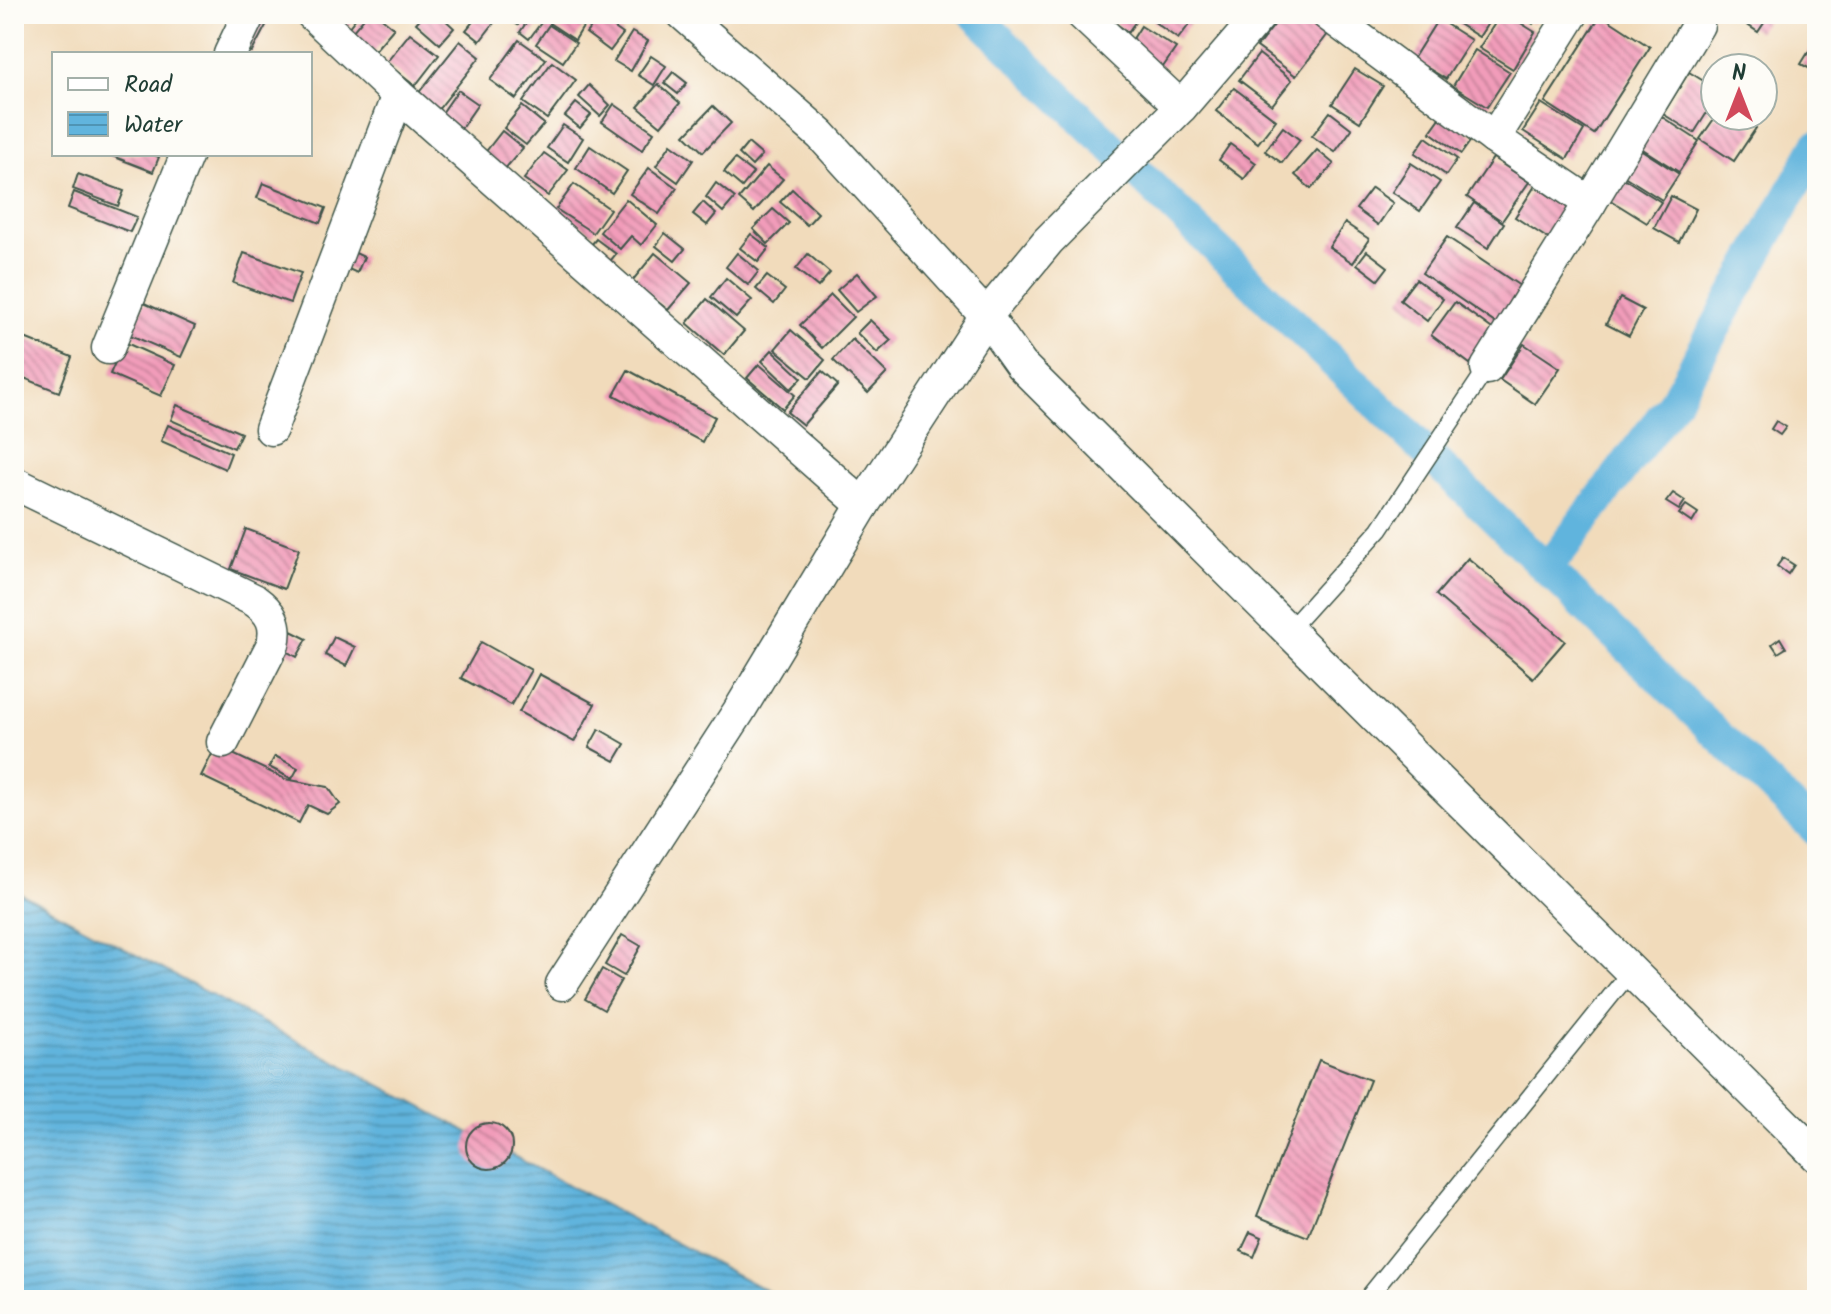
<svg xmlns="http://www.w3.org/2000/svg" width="1831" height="1314" font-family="Kalam,sans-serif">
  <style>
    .water { fill: url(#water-rules); stroke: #407888; stroke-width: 2 }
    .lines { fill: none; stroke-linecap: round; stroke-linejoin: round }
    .canal { stroke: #61b4dd; stroke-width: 32 }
    .building { fill: url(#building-back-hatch) }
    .lane-casing { stroke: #3e5548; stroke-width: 19 }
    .street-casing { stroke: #3e5548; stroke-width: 35 }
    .lane { stroke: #fff; stroke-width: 16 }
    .street { stroke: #fff; stroke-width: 32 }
  </style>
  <defs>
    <pattern id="water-rules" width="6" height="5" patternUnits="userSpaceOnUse" patternTransform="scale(2)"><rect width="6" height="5" fill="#61b4dd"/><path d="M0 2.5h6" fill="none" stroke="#4f94b4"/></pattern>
    <pattern id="building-back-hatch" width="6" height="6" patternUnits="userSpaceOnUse" patternTransform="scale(2)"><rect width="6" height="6" fill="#f29cba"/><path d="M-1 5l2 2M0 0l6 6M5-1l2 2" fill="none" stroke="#c38098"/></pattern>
  </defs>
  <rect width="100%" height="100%" fill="#fdfcf7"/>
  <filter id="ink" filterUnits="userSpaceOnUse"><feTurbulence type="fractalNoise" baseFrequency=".0125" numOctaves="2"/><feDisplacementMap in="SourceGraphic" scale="16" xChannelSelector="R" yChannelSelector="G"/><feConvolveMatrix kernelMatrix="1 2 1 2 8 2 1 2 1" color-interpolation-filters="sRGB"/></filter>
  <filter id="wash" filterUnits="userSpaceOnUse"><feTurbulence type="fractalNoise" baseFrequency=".006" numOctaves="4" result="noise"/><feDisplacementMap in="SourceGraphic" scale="32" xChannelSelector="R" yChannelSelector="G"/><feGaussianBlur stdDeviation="1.8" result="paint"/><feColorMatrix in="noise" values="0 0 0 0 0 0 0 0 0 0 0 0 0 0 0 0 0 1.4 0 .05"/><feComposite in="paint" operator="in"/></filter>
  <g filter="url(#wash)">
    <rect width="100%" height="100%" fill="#f1dbbb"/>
    <path class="water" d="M14,890L784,1300H14Z"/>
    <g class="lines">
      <g class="canal">
        <path d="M974,14L1817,831"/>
        <path d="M1547,569L1676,398L1817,146"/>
      </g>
    </g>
    <g id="blocks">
      <g class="building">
        <path d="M256,14L271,16L252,52L240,46Z"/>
        <path d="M330,14H359L348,28Z"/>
        <path d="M367,14H377L394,28L370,56L347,38Z"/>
        <path d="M424,14H439L454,28L440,44L416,23Z"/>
        <path d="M479,14H491L497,19L480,41L466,30Z"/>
        <path d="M502,14H526L518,25Z"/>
        <path d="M532,14L546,16L529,39L520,32Z"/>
        <path d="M554,14H563L583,27L575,40L549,23Z"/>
        <path d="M1102,14H1141L1128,32Z"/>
        <path d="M1158,14H1182L1192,21L1178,39L1153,21Z"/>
        <path d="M1283,14H1302L1328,34L1296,76L1257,47Z"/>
        <path d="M1443,14H1494L1479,37Z"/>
        <path d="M1501,14H1506L1535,32L1513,69L1479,48Z"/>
        <path d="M1518,14H1540L1533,24Z"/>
        <path d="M1731,14H1770L1758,32Z"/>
        <path d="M1601,15L1650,47L1594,134L1545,102Z"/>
        <path d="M599,17L623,34L610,51L586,33Z"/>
        <path d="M1438,19L1471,40L1446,79L1413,59Z"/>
        <path d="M549,25L576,43L563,62L536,44Z"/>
        <path d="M1141,26L1176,48L1163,67L1129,45Z"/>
        <path d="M632,32L648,41L631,71L614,61Z"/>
        <path d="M410,33L439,55L415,86L386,63Z"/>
        <path d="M1817,38V66L1814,71L1801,64Z"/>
        <path d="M519,40L546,59L516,99L490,80Z"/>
        <path d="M460,41L480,57L437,111L417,95Z"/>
        <path d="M1475,50L1510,72L1487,107L1453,86Z"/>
        <path d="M1259,54L1292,80L1272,105L1239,80Z"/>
        <path d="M651,56L666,66L654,85L638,75Z"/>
        <path d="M552,62L576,80L547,119L523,102Z"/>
        <path d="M1355,69L1383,86L1360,122L1332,104Z"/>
        <path d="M673,72L687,83L678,94L664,83Z"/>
        <path d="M1689,72L1715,88V100L1694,133L1663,114Z"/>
        <path d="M658,84L680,103L661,126L638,107Z"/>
        <path d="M589,85L610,105L600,116L579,97Z"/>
        <path d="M1234,88L1276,120L1258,143L1216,111Z"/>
        <path d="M458,90L478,104L460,130L440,116Z"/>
        <path d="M576,103L591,115L580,128L565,116Z"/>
        <path d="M1541,103L1584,130L1567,159L1523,131Z"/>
        <path d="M614,104L654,132L642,150L602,122Z"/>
        <path d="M522,106L544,124L526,145L504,128Z"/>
        <path d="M713,106L731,123L703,152L685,135Z"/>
        <path d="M1330,112L1352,129L1335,152L1312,136Z"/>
        <path d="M1443,114L1474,136L1461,154L1430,132Z"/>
        <path d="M1659,115L1699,141L1679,172L1638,146Z"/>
        <path d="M1716,116H1738L1756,128L1734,161L1700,139Z"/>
        <path d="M563,125L583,138L568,162L547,148Z"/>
        <path d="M1283,127L1300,140L1282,163L1265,151Z"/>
        <path d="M502,131L523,148L504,170L484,154Z"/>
        <path d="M1426,137L1457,159L1446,175L1415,153Z"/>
        <path d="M748,143L762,155L752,166L739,154Z"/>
        <path d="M671,144L693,160L678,182L656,166Z"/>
        <path d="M1230,144L1256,163L1244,179L1219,160Z"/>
        <path d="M590,146L627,171L612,193L576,168Z"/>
        <path d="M1637,147L1679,174L1662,200L1621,174Z"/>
        <path d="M1317,150L1334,164L1311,189L1295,175Z"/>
        <path d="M544,153L568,170L548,196L524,179Z"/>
        <path d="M107,154H153L159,157L153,172Z"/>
        <path d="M1493,158L1529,182L1502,221L1467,197Z"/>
        <path d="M735,159L753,173L742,187L724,172Z"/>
        <path d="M1411,163L1440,182L1420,211L1392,192Z"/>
        <path d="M767,166L783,179L754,212L739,199Z"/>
        <path d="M649,168L677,188L659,214L630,194Z"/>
        <path d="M78,174L124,191L118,206L73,189Z"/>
        <path d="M1620,176L1661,202L1647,223L1607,198Z"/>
        <path d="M263,183L326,208L320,223L257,198Z"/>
        <path d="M716,183L735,198L723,212L706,197Z"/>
        <path d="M574,184L610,209L593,233L556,209Z"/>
        <path d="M1535,186L1571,210L1550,240L1515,217Z"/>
        <path d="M1372,188L1393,203L1378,225L1356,209Z"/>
        <path d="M792,189L818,213L807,225L780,202Z"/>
        <path d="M74,192L137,217L130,232L68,208Z"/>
        <path d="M1671,196L1696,209L1679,242L1654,228Z"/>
        <path d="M626,199L657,225L641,245L631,236L620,249L600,232Z"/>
        <path d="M703,202L716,214L707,225L693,214Z"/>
        <path d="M1474,203L1504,223L1488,248L1457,228Z"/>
        <path d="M773,209L789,223L768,244L753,229Z"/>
        <path d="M1345,223L1369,239L1353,263L1329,247Z"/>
        <path d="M665,233L685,249L675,261L656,246Z"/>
        <path d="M751,234L769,248L758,262L740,248Z"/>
        <path d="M1447,237L1523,288L1498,325L1422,273Z"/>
        <path d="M596,239L616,254L606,266L587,250Z"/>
        <path d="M349,250L364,257L357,273L342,266Z"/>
        <path d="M1367,251L1388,267L1378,280L1357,264Z"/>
        <path d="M244,253L301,273L290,303L233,283Z"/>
        <path d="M655,253L691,283L668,310L632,281Z"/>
        <path d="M737,253L759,271L748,285L726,267Z"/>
        <path d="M808,254L830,273L818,287L796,269Z"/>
        <path d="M857,273L877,296L856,312L837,290Z"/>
        <path d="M767,276L785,290L774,304L756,289Z"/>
        <path d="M726,278L752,300L736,318L711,297Z"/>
        <path d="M1416,279L1443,299L1427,321L1400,300Z"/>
        <path d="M831,295L853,317L822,348L800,325Z"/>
        <path d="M1620,298L1643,310L1629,336L1606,324Z"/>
        <path d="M707,299L744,331L724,355L687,323Z"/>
        <path d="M1455,302L1495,331L1470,364L1431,335Z"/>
        <path d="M144,303L195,326L181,357L130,335Z"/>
        <path d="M870,320L891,340L877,353L857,333Z"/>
        <path d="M791,330L825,360L810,378L775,349Z"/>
        <path d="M22,337L72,357L59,392L14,374V357Z"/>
        <path d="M852,339L887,373L868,393L833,360Z"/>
        <path d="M124,342L175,365L161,396L110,374Z"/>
        <path d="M1524,344L1560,368L1535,404L1500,380Z"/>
        <path d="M772,350L802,378L791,389L762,361Z"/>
        <path d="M759,364L795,395L783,409L747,378Z"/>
        <path d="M628,370L715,417L702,442L614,395Z"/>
        <path d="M822,371L838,385L803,425L787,412Z"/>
        <path d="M177,405L241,433L234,448L171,420Z"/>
        <path d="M1776,421L1786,427L1780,435L1771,429Z"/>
        <path d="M168,425L231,453L225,469L161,441Z"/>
        <path d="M1673,493L1685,501L1679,510L1666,502Z"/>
        <path d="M1686,505L1698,513L1692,523L1679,514Z"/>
        <path d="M246,529L299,549L284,589L231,569Z"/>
        <path d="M1468,558L1565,641L1533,678L1436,595Z"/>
        <path d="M1783,558L1794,565L1788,574L1777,566Z"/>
        <path d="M285,628L307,639L297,657L276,646Z"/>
        <path d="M334,637L355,647L346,666L325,655Z"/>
        <path d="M1780,638L1786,648L1778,653L1772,644Z"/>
        <path d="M481,642L531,670L511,705L461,678Z"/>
        <path d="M539,674L595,704L574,742L519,712Z"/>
        <path d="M599,729L625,744L615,761L589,747Z"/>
        <path d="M216,746L285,779L328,787L340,804L327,814L308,805L299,823L201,776Z"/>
        <path d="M275,756L298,768L292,779L269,767Z"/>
        <path d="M622,935L641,946L624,976L605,965Z"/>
        <path d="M602,969L621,980L604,1010L585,999Z"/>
        <path d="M1319,1060L1370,1080L1308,1237L1257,1216Z"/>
        <circle cx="489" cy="1146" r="23"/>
        <path d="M1250,1232L1262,1237L1254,1257L1241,1251Z"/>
      </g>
    </g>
  </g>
  <g filter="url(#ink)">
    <use href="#blocks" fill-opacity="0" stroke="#3e5548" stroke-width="2"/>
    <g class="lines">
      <g class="lane-casing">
        <g id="lane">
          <path d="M1289,630L1380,529L1487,368"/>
          <path d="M1366,1300L1631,971"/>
        </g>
      </g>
      <g class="street-casing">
        <g id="street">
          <path d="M312,14L398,95L863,505"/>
          <path d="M683,14L821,135L986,316L1021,365L1817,1156"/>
          <path d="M1082,14L1181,107"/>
          <path d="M1327,14L1494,138L1590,203L1698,25"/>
          <path d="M230,54L249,14"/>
          <path d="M1494,138L1572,14"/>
          <path d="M108,348L187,154"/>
          <path d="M1487,368L1590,203"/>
          <path d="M271,429L398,95"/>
          <path d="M14,483L254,600C271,612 278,624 273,644L223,742"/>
          <path d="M562,984L739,711L863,505L986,316L1048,241L1181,107L1261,14"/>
        </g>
      </g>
      <use href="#lane" class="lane"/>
      <use href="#street" class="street"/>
    </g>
  </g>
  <rect width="1831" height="1314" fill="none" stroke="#fdfcf7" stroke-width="48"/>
  <rect x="52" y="52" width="260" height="104" fill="#fdfcf7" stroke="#a4b0a9" stroke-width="2"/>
  <rect x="68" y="78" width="40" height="12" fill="#ffffff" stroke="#a4b0a9" stroke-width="2"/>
  <text x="124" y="92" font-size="24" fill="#1f3d34">Road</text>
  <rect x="68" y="112" width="40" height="24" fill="url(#water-rules)" stroke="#a4b0a9" stroke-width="2"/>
  <text x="124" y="132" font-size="24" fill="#1f3d34">Water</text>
  <g transform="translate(1739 92)"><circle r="38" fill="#fdfcf7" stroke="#a4b0a9" stroke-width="2"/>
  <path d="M0-6L14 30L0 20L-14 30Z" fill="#d1495b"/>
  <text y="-12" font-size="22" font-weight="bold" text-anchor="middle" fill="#1f3d34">N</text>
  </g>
</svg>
